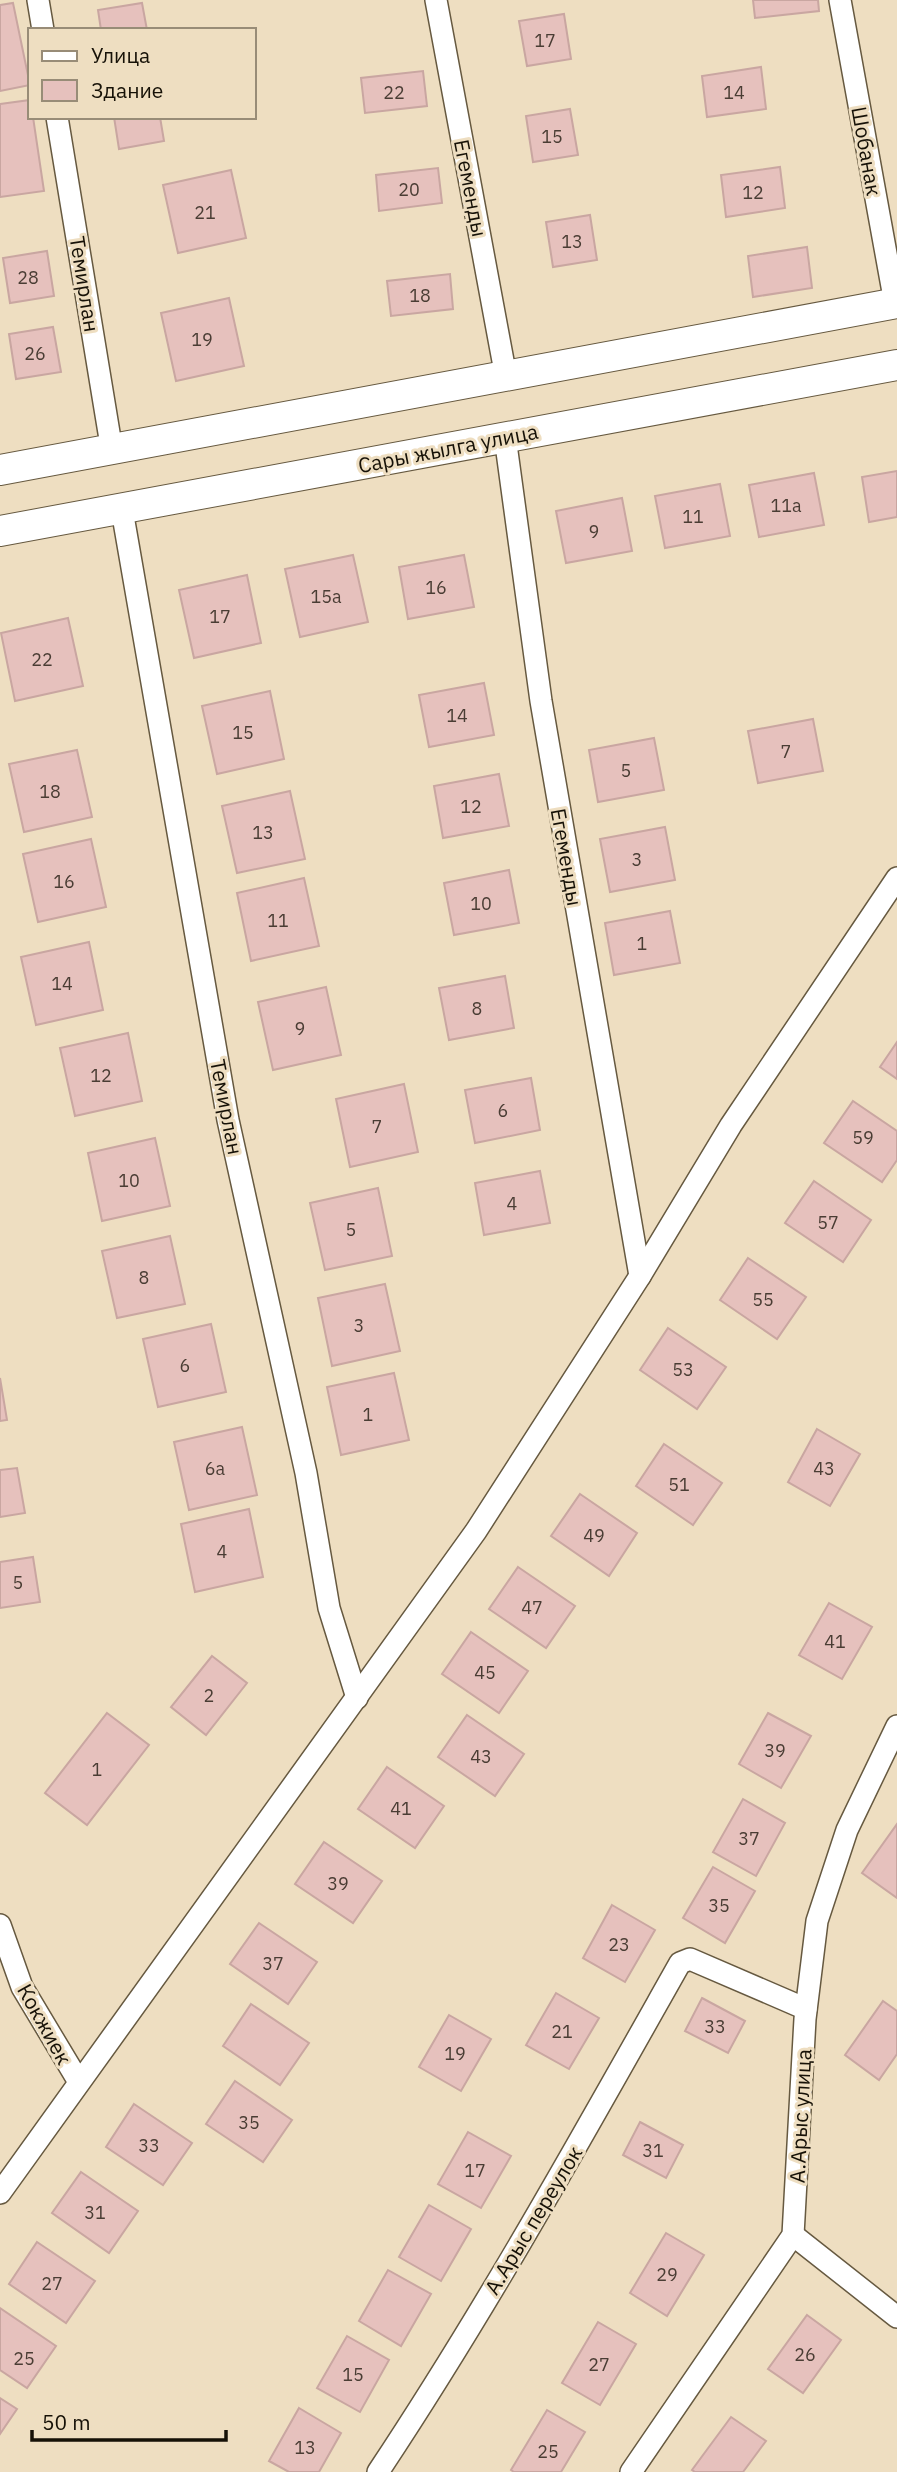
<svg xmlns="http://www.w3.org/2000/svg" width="897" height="2472" font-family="'IBM Plex Sans',sans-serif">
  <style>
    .building { fill: #e6c1bd; stroke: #c9a6a1; stroke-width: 2 }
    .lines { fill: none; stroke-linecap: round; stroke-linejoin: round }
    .street-casing { stroke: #665940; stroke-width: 24 }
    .secondary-casing { stroke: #665940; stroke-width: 32 }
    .street { stroke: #fff; stroke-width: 21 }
    .secondary { stroke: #fff; stroke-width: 30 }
    .labels { text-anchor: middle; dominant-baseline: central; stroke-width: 6; stroke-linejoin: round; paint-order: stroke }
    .number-label { font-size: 18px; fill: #4a3d34 }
    .street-label { font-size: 21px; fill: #161107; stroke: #eedec1 }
  </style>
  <rect width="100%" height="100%" fill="#eedec1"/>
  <g class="building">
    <path d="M753,0H818L819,11L755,18Z"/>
    <path d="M13,3L30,85L0,91V5Z"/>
    <path d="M142,3L147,30H101L98,10Z"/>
    <path d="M564,14L571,59L527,66L519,21Z"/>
    <path d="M761,67L766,109L707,117L702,76Z"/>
    <path d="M423,71L427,106L365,113L361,78Z"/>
    <path d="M30,100V117H33L44,191L0,197V104Z"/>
    <path d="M570,109L578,155L533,162L526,116Z"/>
    <path d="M114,117H160L164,141L119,149Z"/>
    <path d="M780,167L785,208L726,217L721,175Z"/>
    <path d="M438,168L442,203L379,211L376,175Z"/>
    <path d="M231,170L246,238L178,253L163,185Z"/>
    <path d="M590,215L597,260L553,267L546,222Z"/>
    <path d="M807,247L812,288L753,297L748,256Z"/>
    <path d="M47,251L54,296L10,303L3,258Z"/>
    <path d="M450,274L453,309L391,316L387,281Z"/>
    <path d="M229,298L244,366L176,381L161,313Z"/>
    <path d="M53,327L61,372L16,379L9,334Z"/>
    <path d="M897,471V517L869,522L862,477Z"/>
    <path d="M814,473L824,525L759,537L749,485Z"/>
    <path d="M720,484L730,536L665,548L655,496Z"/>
    <path d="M622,498L632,551L566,563L556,511Z"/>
    <path d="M353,555L368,622L300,637L285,569Z"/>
    <path d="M464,555L474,607L408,619L399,567Z"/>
    <path d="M247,575L261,643L194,658L179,590Z"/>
    <path d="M68,618L83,686L15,701L1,633Z"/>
    <path d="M484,683L494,735L429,747L419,695Z"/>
    <path d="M270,691L284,759L217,774L202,706Z"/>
    <path d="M813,719L823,771L758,783L748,731Z"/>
    <path d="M654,738L664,790L598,802L589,750Z"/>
    <path d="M77,750L92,817L24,832L9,764Z"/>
    <path d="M499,774L509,826L443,838L434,786Z"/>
    <path d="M290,791L305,859L237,873L222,806Z"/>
    <path d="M665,827L675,880L610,892L600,839Z"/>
    <path d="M91,839L106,907L38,922L23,854Z"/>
    <path d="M509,870L519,923L454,935L444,883Z"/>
    <path d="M304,878L319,946L251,961L237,893Z"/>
    <path d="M670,911L680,963L614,975L605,923Z"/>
    <path d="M89,942L103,1010L36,1025L21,957Z"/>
    <path d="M505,976L514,1028L449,1040L439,988Z"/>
    <path d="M326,987L341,1055L273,1070L258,1002Z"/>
    <path d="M128,1033L142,1101L75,1116L60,1048Z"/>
    <path d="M897,1042V1079L880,1067Z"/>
    <path d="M531,1078L540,1130L475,1143L465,1090Z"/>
    <path d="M404,1084L418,1152L350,1167L336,1099Z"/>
    <path d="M853,1101L897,1131V1160L882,1182L824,1143Z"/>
    <path d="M155,1138L170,1206L102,1221L88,1153Z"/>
    <path d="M540,1171L550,1223L484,1235L475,1183Z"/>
    <path d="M814,1181L871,1220L843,1262L785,1223Z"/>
    <path d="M378,1188L392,1256L325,1270L310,1203Z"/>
    <path d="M170,1236L185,1304L117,1318L102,1251Z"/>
    <path d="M748,1258L806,1297L777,1339L720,1300Z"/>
    <path d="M385,1284L400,1351L332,1366L318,1298Z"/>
    <path d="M211,1324L226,1392L158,1407L143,1339Z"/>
    <path d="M668,1328L726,1367L697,1409L640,1370Z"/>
    <path d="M394,1373L409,1440L341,1455L327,1387Z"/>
    <path d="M0,1378L7,1420L0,1421Z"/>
    <path d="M242,1427L257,1495L189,1510L174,1442Z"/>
    <path d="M817,1429L860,1454L830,1506L788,1482Z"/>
    <path d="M664,1444L722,1483L693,1525L636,1486Z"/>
    <path d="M17,1468L25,1513L0,1517V1470Z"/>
    <path d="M580,1494L637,1533L609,1576L551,1536Z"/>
    <path d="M249,1509L263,1577L195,1592L181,1524Z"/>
    <path d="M33,1557L40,1602L0,1608V1562Z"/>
    <path d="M518,1567L575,1606L546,1648L489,1609Z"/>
    <path d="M829,1603L872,1627L842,1679L799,1655Z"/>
    <path d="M471,1632L528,1671L499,1713L442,1674Z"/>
    <path d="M212,1656L247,1683L206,1735L171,1707Z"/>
    <path d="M107,1713L149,1745L87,1825L45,1793Z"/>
    <path d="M768,1713L811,1736L781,1788L739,1764Z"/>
    <path d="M467,1715L524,1754L495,1796L438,1757Z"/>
    <path d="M387,1767L444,1806L415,1848L358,1809Z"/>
    <path d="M743,1799L785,1823L756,1876L713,1852Z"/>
    <path d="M897,1824V1898L862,1873Z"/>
    <path d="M324,1842L382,1881L353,1923L295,1884Z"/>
    <path d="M713,1867L755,1891L725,1943L683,1918Z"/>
    <path d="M612,1905L655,1930L625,1982L583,1958Z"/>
    <path d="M259,1923L317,1962L288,2004L230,1964Z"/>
    <path d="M556,1993L599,2018L569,2069L526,2045Z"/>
    <path d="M702,1998L745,2021L728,2053L685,2031Z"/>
    <path d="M883,2001L897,2011V2054L879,2080L845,2055Z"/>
    <path d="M251,2004L309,2043L280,2085L223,2046Z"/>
    <path d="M449,2015L491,2039L461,2091L419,2067Z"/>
    <path d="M235,2081L292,2120L263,2162L206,2124Z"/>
    <path d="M134,2104L192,2143L163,2185L106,2147Z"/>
    <path d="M640,2122L683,2145L666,2178L623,2155Z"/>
    <path d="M468,2132L511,2156L481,2208L438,2184Z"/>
    <path d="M81,2172L138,2211L109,2253L52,2213Z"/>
    <path d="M429,2205L471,2229L441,2281L399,2257Z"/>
    <path d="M666,2233L704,2255L667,2316L630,2293Z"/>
    <path d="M37,2242L95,2281L66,2323L9,2284Z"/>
    <path d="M388,2270L431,2294L401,2346L359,2321Z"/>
    <path d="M0,2308L56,2346L27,2388L0,2370Z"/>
    <path d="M807,2315L841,2340L803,2393L768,2369Z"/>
    <path d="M598,2322L636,2344L600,2405L562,2383Z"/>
    <path d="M347,2336L389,2360L360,2412L317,2388Z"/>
    <path d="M0,2398L17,2409L0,2434Z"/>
    <path d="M299,2408L341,2433L319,2472H289L269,2461Z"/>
    <path d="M547,2410L585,2432L561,2472H514L511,2470Z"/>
    <path d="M731,2417L766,2441L743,2472H695L692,2470Z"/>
  </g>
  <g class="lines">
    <g class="street-casing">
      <g id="street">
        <path d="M38,0L43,30"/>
        <path d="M436,0L506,377"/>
        <path d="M840,0L895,303"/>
        <path d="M57,117L112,451"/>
        <path d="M505,437L541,701L640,1276"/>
        <path d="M122,510L228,1120L306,1473L329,1608L357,1698"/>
        <path d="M0,1925L22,1987L79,2082"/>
        <path d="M0,2193L476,1531L640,1276L731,1125L897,878"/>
        <path d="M793,2235L897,2317"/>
        <path d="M378,2472C487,2308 583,2135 680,1963L690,1959L806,2009"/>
        <path d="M631,2472L793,2235L805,2019L817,1921L847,1830L897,1726"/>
      </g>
    </g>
    <g class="secondary-casing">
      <g id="secondary">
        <path d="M0,470L897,303"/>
        <path d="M0,531L897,365"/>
      </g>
    </g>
    <use href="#street" class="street"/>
    <use href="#secondary" class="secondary"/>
  </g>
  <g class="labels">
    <g class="number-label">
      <text x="545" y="40">17</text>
      <text x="394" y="92">22</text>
      <text x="734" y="92">14</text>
      <text x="552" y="136">15</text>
      <text x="409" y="189">20</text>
      <text x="753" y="192">12</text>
      <text x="205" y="212">21</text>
      <text x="572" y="241">13</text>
      <text x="28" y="277">28</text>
      <text x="420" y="295">18</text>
      <text x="202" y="339">19</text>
      <text x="35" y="353">26</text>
      <text x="786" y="505">11а</text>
      <text x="693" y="516">11</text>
      <text x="594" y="531">9</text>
      <text x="436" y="587">16</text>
      <text x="326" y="596">15а</text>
      <text x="220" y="616">17</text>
      <text x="42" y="659">22</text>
      <text x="457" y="715">14</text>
      <text x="243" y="732">15</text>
      <text x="786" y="751">7</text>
      <text x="626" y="770">5</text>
      <text x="50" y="791">18</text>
      <text x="471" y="806">12</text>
      <text x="263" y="832">13</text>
      <text x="637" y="859">3</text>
      <text x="64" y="881">16</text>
      <text x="481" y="903">10</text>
      <text x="278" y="920">11</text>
      <text x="642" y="943">1</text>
      <text x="62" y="983">14</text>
      <text x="477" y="1008">8</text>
      <text x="300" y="1028">9</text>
      <text x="101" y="1075">12</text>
      <text x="503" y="1110">6</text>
      <text x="377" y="1126">7</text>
      <text x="863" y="1137">59</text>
      <text x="129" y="1180">10</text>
      <text x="512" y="1203">4</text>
      <text x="828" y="1222">57</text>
      <text x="351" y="1229">5</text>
      <text x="144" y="1277">8</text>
      <text x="763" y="1299">55</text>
      <text x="359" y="1325">3</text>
      <text x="185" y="1365">6</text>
      <text x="683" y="1369">53</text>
      <text x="368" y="1414">1</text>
      <text x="215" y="1468">6а</text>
      <text x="824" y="1468">43</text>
      <text x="679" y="1484">51</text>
      <text x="594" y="1535">49</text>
      <text x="222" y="1551">4</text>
      <text x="18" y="1582">5</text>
      <text x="532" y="1607">47</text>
      <text x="835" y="1641">41</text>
      <text x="485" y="1672">45</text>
      <text x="209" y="1695">2</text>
      <text x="775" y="1750">39</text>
      <text x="481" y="1756">43</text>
      <text x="97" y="1769">1</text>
      <text x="401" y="1808">41</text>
      <text x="749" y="1838">37</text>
      <text x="338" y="1883">39</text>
      <text x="719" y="1905">35</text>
      <text x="619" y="1944">23</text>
      <text x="273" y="1963">37</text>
      <text x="715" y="2026">33</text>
      <text x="562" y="2031">21</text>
      <text x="455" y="2053">19</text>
      <text x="249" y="2122">35</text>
      <text x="149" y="2145">33</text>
      <text x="653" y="2150">31</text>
      <text x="475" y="2170">17</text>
      <text x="95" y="2212">31</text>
      <text x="667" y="2274">29</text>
      <text x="52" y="2283">27</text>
      <text x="805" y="2354">26</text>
      <text x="24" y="2358">25</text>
      <text x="599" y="2364">27</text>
      <text x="353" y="2374">15</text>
      <text x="305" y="2447">13</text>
      <text x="548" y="2451">25</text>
    </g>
    <g class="street-label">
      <text transform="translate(867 151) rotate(80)">Шобанак</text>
      <text transform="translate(471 188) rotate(79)">Егеменды</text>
      <text transform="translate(85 284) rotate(81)">Темирлан</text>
      <text transform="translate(448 448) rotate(-11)">Сары жылга улица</text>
      <text transform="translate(567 857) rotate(80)">Егеменды</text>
      <text transform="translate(227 1107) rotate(79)">Темирлан</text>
      <text transform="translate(45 2024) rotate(61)">Кокжиек</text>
      <text transform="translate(800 2116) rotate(-87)">А.Арыс улица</text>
      <text transform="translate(533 2220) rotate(-59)">А.Арыс переулок</text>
    </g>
  </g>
  <rect x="28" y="28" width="228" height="91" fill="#eedec1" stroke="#988c77" stroke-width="2"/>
  <rect x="42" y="51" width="35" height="10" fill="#ffffff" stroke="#988c77" stroke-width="2"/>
  <text x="91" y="63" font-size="21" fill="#161107">Улица</text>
  <rect x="42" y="80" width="35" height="21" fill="#e6c1bd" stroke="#988c77" stroke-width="2"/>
  <text x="91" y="98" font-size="21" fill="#161107">Здание</text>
  <path d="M32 2430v10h194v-10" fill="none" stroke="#161107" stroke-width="3.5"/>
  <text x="42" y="2430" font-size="21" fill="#161107" stroke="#eedec1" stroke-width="5" paint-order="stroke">50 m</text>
</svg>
